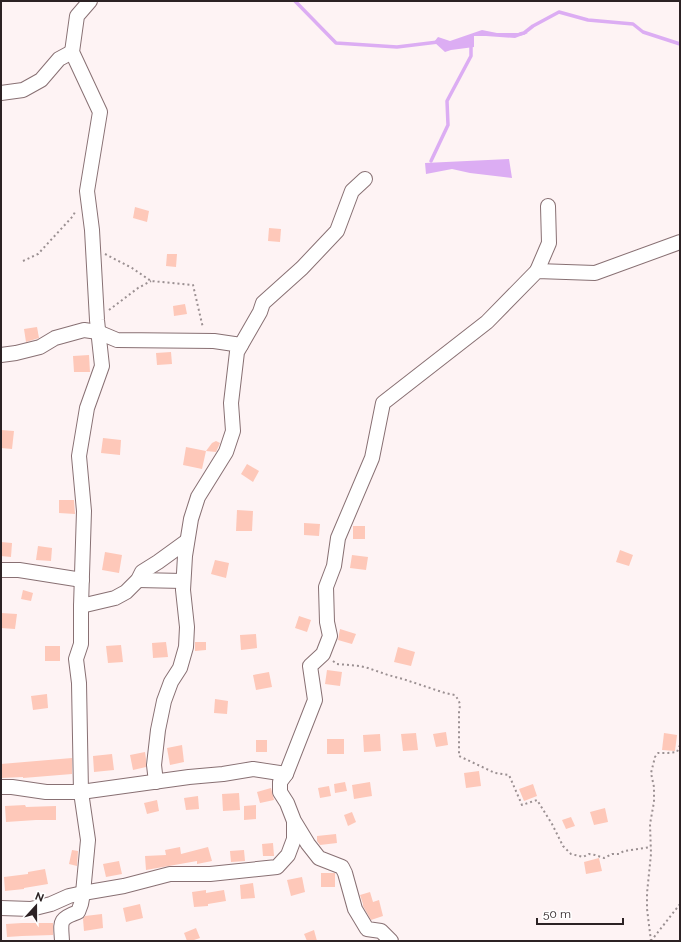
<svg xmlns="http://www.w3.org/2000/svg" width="681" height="942" font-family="Raleway,sans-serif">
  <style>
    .water { fill: #dcadf3 }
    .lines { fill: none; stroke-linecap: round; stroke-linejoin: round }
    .stream { stroke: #dcadf3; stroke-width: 3.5 }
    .building { fill: #fec8b9 }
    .minor-casing { stroke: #887073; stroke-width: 16 }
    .path { stroke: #9b9092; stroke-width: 2; stroke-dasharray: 2 3; stroke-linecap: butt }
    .minor { stroke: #fff; stroke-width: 14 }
  </style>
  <rect width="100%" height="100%" fill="#fef3f4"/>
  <g class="water">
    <path d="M482,30L497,33H528L515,38L486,36H474V47L451,50L445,52L434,42L438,37L450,41Z"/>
    <path d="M509,159L512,178L470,173L452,169L426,174L425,163Z"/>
  </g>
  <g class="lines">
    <g class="stream">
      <path d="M295,1L336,43L397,47L438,42"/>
      <path d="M520,34L524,33L533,26L559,12L588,20L633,24L643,32L680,44"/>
      <path d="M431,161L448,125L447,101L471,56V44"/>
    </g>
  </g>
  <g class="building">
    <path d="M135,207L149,211L147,222L133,218Z"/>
    <path d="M269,228L281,229L280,242L268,241Z"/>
    <path d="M167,254H177L176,267L166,266Z"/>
    <path d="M185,304L187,314L174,316L173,306Z"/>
    <path d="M37,327L39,338L26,342L24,329Z"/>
    <path d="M171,352L172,364L157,365L156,353Z"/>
    <path d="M89,355L90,372H74L73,356Z"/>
    <path d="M1,430L14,431L12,449L1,448Z"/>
    <path d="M103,438L121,440L120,455L101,453Z"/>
    <path d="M216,441L220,443L216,452L206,451L212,443Z"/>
    <path d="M186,447L206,451L202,469L183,465Z"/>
    <path d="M247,464L259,471L253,482L241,474Z"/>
    <path d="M59,500H74L75,514L59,513Z"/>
    <path d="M237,510L253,511L252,531H236Z"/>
    <path d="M304,523L320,524L319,536L304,535Z"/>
    <rect x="353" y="526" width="12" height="13"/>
    <path d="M1,542L12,543L11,557L1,556Z"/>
    <path d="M38,546L52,548L51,561L36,560Z"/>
    <path d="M620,550L633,555L629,566L616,562Z"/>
    <path d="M105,552L122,555L119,573L102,570Z"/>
    <path d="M352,555L368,557L366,570L350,568Z"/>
    <path d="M215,560L229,563L226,578L211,574Z"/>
    <path d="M23,590L33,593L31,601L21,599Z"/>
    <path d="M1,613L17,614L15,629L1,628Z"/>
    <path d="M299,616L311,620L307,632L295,628Z"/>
    <path d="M340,629L356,634L352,644L338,640Z"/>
    <path d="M256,634L257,648L241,650L240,635Z"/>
    <path d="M166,642L168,657L153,658L152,643Z"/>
    <path d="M195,642H206V650L195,651Z"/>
    <path d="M121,645L123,662L108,663L106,646Z"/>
    <rect x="45" y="646" width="15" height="15"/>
    <path d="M398,647L415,652L411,666L394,662Z"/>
    <path d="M327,670L342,672L340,686L325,684Z"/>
    <path d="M269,672L272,687L256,690L253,675Z"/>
    <path d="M47,694L48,708L33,710L31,696Z"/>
    <path d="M215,699L228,701L227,714L214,713Z"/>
    <path d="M446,732L448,745L436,747L433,734Z"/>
    <path d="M416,733L418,750L403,751L401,734Z"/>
    <path d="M664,733L677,735L675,751L662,750Z"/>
    <path d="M380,734L381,751L364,752L363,735Z"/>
    <rect x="327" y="739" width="17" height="15"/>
    <rect x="256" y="740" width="11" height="12"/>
    <path d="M182,745L184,762L170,765L167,748Z"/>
    <path d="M145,752L146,759V767L133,770L130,755Z"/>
    <path d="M112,754L114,770L94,772L93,756Z"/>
    <path d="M72,758V774L23,778V777L1,778V764Z"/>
    <path d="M479,771L481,786L466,788L464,773Z"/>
    <path d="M345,782L347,791L335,793L334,784Z"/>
    <path d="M370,782L372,796L354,799L352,785Z"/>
    <path d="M533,784L537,796L524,801L519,789Z"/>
    <path d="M329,786L331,796L320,798L318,788Z"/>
    <path d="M271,788L274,800L260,803L257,792Z"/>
    <path d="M239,793L240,810L223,811L222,794Z"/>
    <path d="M198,796L199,809L186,810L184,798Z"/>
    <path d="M157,800L159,811L147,814L144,803Z"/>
    <path d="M25,805L26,807L56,806V820H36L6,822L5,806Z"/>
    <path d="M256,805V819L244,820V806Z"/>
    <path d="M605,808L608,822L594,825L590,812Z"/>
    <path d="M352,812L356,822L348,826L344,815Z"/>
    <path d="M571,817L575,826L566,829L562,820Z"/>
    <path d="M336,834L337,843L320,845L317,841V836Z"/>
    <path d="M273,843L274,856H263L262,844Z"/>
    <path d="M180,847L181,854L208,847L212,861L197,864V861L146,870L145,856L166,855L165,850Z"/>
    <path d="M72,850L78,851L77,866L69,864Z"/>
    <path d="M244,850L245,861L231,862L230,851Z"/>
    <path d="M599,858L602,871L586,874L584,862Z"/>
    <path d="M119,861L122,874L106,877L103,864Z"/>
    <path d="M45,869L48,884L24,888V889L5,891L4,877L28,874V872Z"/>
    <rect x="321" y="873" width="14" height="14"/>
    <path d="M302,877L305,892L291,896L287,880Z"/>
    <path d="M253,883L255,898L241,899L240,885Z"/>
    <path d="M206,890V893L224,890L226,901L208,904V906L194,907L192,892Z"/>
    <path d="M370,892L373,902L379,900L383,916L371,920L363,906V904L360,895Z"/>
    <path d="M140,904L143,918L126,922L123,908Z"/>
    <path d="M102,914L103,928L84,931L83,919L85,916Z"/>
    <path d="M22,923H53V935L22,936L7,937L6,924Z"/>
    <path d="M196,928L200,938L191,941H187L184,933Z"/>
    <path d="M314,930L317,941H307L304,934Z"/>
  </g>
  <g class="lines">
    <g class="minor-casing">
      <g id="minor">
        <path d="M1,93L23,90L41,80L59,59L72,52"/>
        <path d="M537,271L549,243L548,206"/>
        <path d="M1,355L16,353L40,347L55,338L84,330L98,332L117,340L214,341L241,345"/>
        <path d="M1,570H19L82,580"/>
        <path d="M138,580L183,581"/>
        <path d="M81,606L115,598L126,592L138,580L142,572L158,562L187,541"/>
        <path d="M156,782L154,765L158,730L164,701L171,682L180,668L186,647L187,627L183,590L185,556L191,519L198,497L226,452L233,431L231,403L237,352L260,312L263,303L302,268L337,231L352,191L365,179"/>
        <path d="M1,787H12L46,792H81L189,777L223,774L253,769L286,774"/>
        <path d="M1,908L31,909L51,904L69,896L83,893L124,886L170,874H210L277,867L288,855L294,839V822"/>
        <path d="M62,941C61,922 58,919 78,912L81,904L83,893L88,840L81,792L79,683L76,659L81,644V606L84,511L79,456L87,408L102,366L97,320L92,230L87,191L100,112L72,52L77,16L90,1"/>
        <path d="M391,941L381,931L367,929L355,909L345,873L342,867L319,858L308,844L294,821L287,803L280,792V782L286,774L315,700L310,666L323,654L330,636L327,622L326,587L334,566L338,538L372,458L383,403L487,322L537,271L595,273L680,242"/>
      </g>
    </g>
    <g class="path">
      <path d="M105,254L132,268L151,281L193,285L203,328"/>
      <path d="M23,261L38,254L73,216L76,210"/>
      <path d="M109,310L138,288L151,281"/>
      <path d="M333,661L337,664L360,666L368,668L388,675L403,679L445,693L455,695C459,701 461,703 459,711V756L495,773L509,775L522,805L537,800L552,824L563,846L571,854L583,857L589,854L595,855L604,858L612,854H619L624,851L651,847"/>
      <path d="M651,941L647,909V893L651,854L650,824L654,802V787L651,773L655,757L658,753H668L677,752L680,745"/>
      <path d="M651,941L680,904"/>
    </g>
    <use href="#minor" class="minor"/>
  </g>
  <rect width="681" height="942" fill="none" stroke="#2c2224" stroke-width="4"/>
  <g transform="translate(36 906) rotate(21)" stroke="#ffffff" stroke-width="3" paint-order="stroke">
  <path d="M0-3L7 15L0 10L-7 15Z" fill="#2c2224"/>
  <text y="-6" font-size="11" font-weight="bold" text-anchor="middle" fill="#2c2224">N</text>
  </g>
  <path d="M537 918v6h86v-6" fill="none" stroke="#2c2224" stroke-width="2"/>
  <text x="543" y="918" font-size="12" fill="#2c2224" stroke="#ffffff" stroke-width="3" paint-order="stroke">50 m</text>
</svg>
